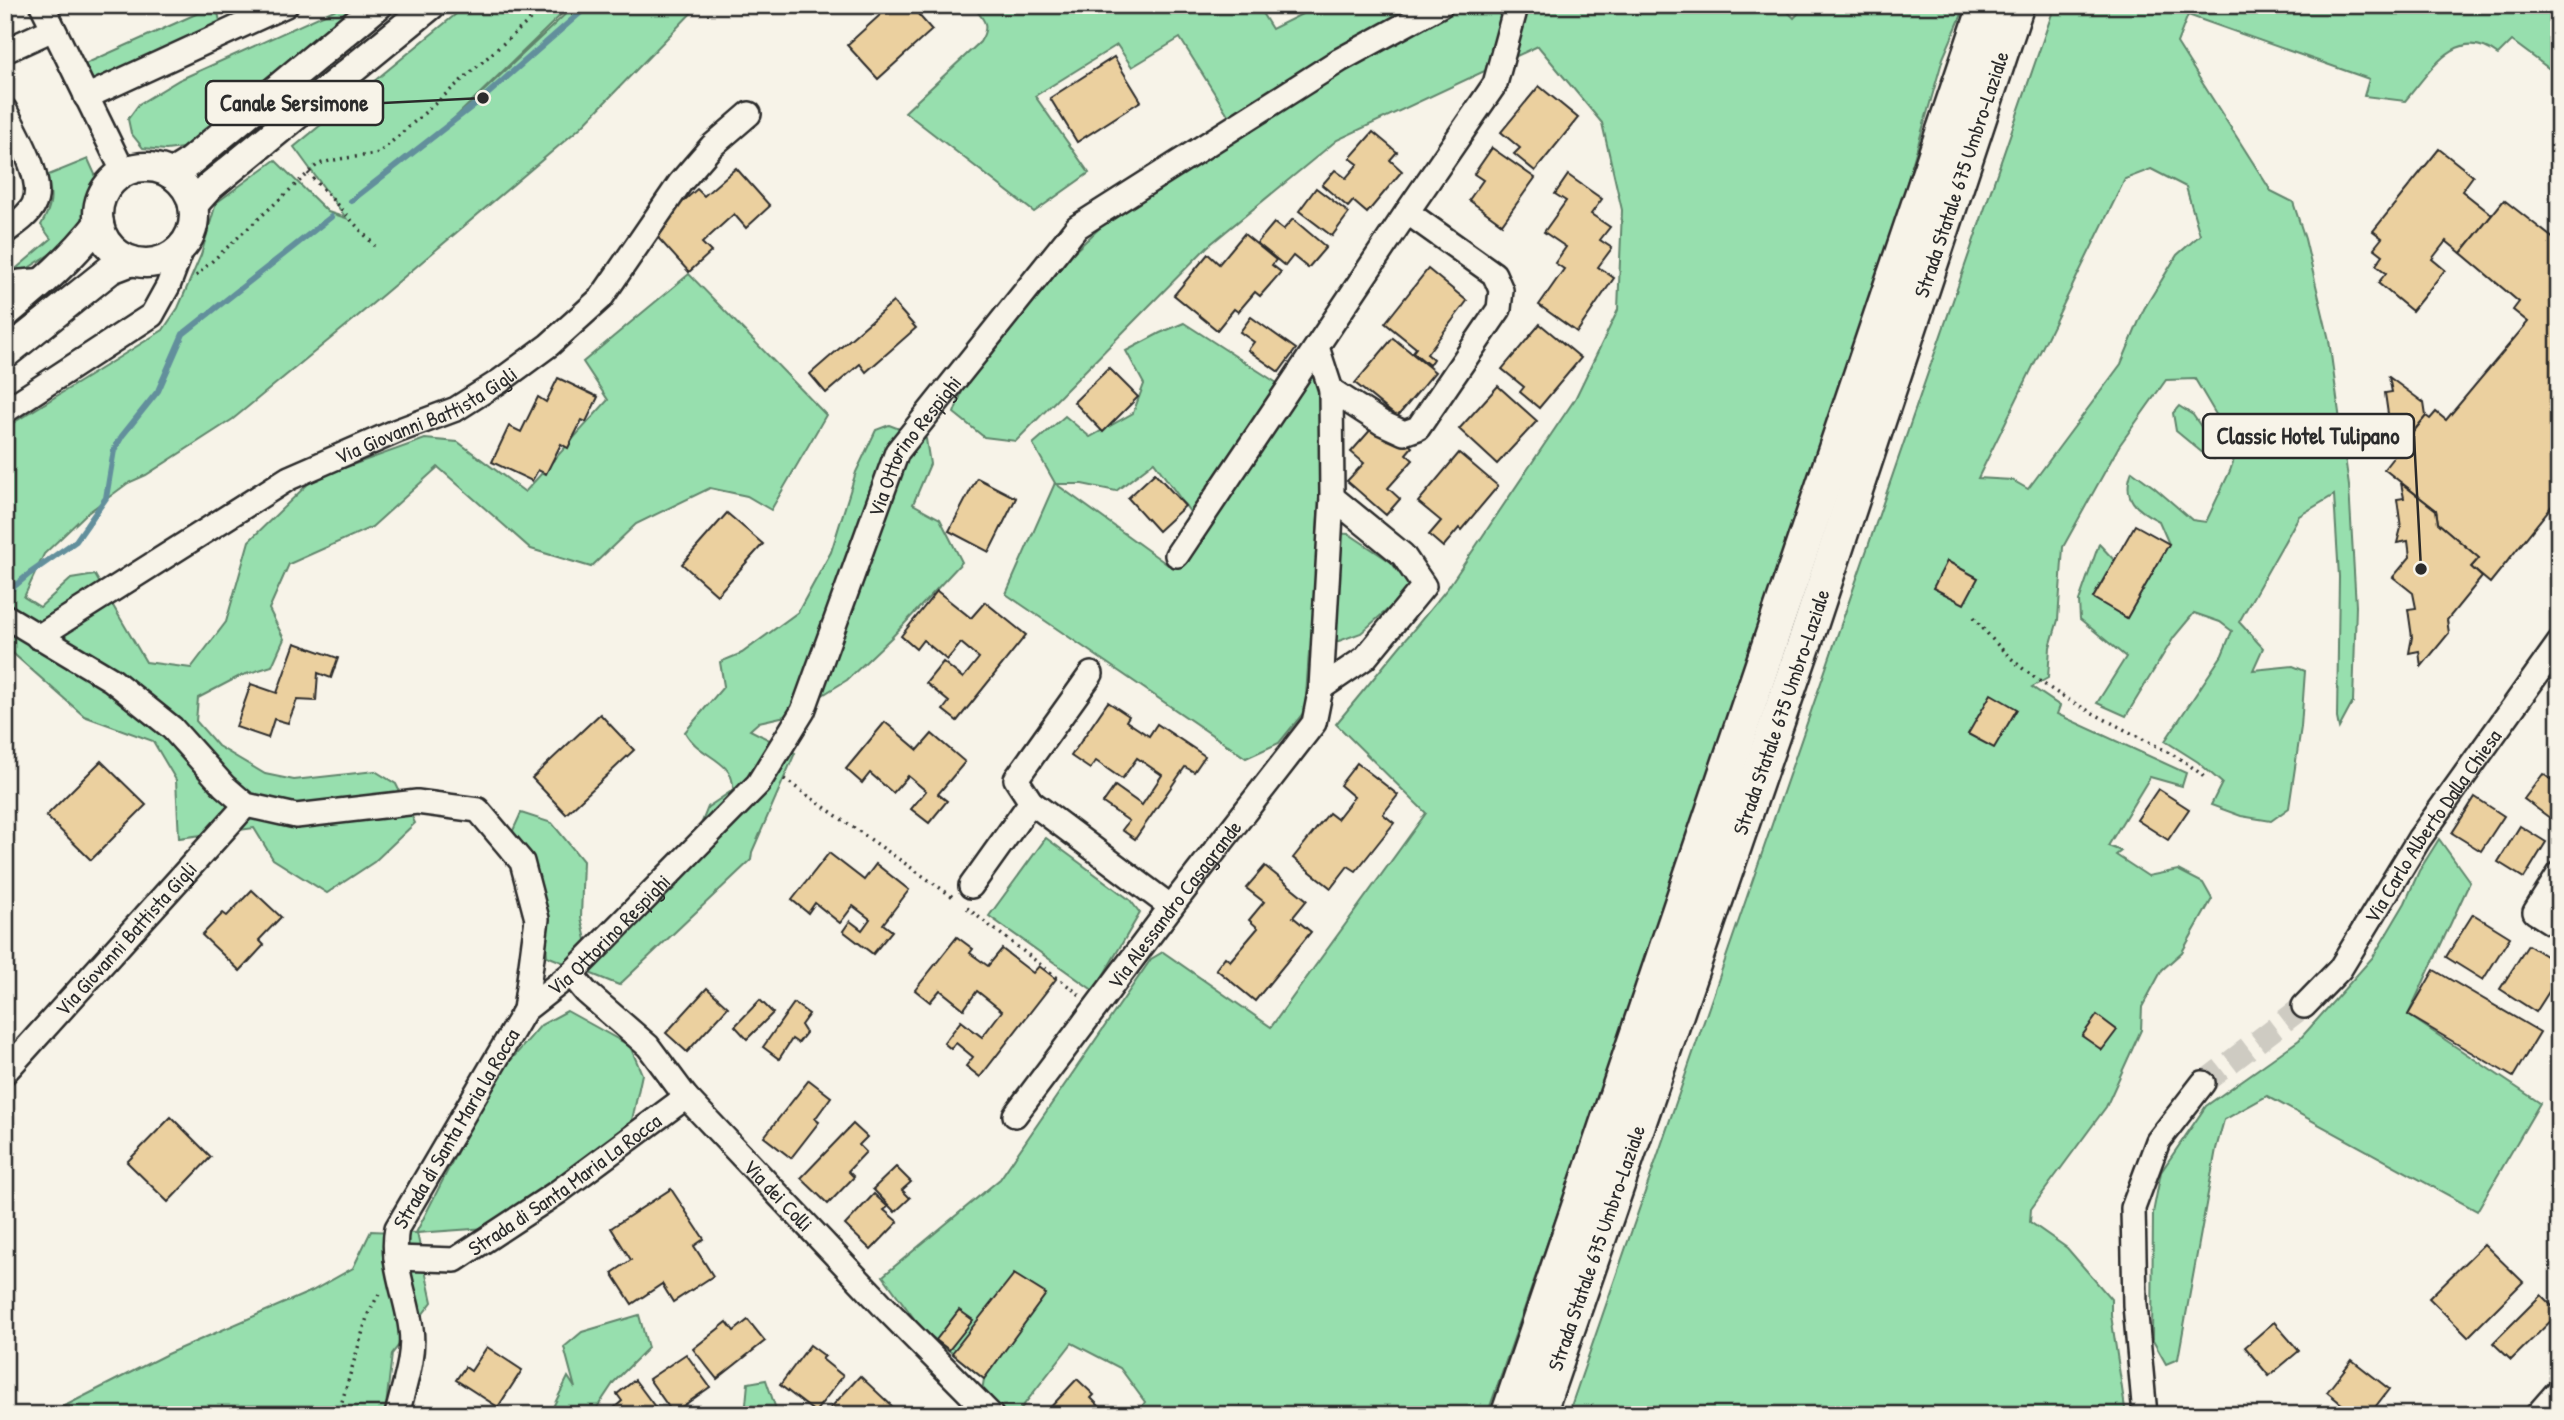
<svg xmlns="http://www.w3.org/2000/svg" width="2564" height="1420" font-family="'Patrick Hand',sans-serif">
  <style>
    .green { fill: #97dfae; stroke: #61856c; stroke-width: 2; fill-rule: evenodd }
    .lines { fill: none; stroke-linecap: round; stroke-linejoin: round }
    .stream { stroke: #628f9c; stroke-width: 6 }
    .building { fill: #ebd09f; stroke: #2b2b2b; stroke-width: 2 }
    .minor-tunnel { stroke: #cecbc2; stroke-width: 23; stroke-dasharray: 23 11; stroke-linecap: butt }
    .minor-casing { stroke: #2b2b2b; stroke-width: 28 }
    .major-casing { stroke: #2b2b2b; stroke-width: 33 }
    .highway-casing { stroke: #2b2b2b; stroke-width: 38 }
    .path { stroke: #2b2b2b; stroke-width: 3.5; stroke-dasharray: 2 5; stroke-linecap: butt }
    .minor { stroke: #f7f3e8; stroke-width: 23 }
    .major { stroke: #f7f3e8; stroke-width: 28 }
    .highway { stroke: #f7f3e8; stroke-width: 33 }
    .labels { text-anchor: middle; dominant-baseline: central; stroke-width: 5; stroke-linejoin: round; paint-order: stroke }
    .street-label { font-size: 21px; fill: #2b2b2b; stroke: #f7f3e8 }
    .leader { fill: none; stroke: #2b2b2b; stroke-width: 2.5 }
    .callout-dot { fill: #2b2b2b; stroke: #f7f3e8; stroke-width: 2.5 }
    .callout { fill: #f7f3e8; stroke: #2b2b2b; stroke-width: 2.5 }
    .callout-label { font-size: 23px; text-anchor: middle; font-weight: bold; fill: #2b2b2b }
  </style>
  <rect width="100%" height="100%" fill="#f7f3e8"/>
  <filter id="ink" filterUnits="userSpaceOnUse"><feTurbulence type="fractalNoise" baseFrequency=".0143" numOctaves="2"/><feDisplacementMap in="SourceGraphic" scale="14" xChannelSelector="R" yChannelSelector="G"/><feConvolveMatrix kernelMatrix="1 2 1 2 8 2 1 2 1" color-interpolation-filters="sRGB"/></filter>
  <g filter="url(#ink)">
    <g class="green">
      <path d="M216,5L223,33L87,89L76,68Z"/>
      <path d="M345,5H367L191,147L166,150L143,148L131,133L128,119L139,104L179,80Z"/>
      <path d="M467,5H571L435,137L575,5H699L581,127L352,321L233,419L146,475L128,483L85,515L44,554L24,597L40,607L71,579L95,575L146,662L191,668L226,622L249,541L313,479L425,439L458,442L525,492L608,400L583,362L689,274L826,415L771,510L747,496L710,488L636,524L591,567L531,549L438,467L372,527L289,564L269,609L284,639L272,666L240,676L198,698L196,721L218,746L265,774L294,780L375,771L396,784L415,823L374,862L327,893L273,859L254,828L179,838L176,780L153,741L84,716L8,649L5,650V428L163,330L178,308L201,255L216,203L275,160L328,212L346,218L294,147Z"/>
      <path d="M972,5H1257L1272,29L1320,5H1781L1794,18L1806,5H1966L1943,58L1852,374L1652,937L1600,1093L1487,1415H1136L1145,1402L1120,1368L1072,1343L1016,1415H1008L982,1391L984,1379L921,1328L883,1276L1000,1179L1151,959L1163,952L1271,1027L1426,813L1336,724L1447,589L1575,399L1618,310L1622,210L1602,123L1538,46L1337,140L1207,247L1016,441L984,437L954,413L963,389L1072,254L1106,222L1230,118L1180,38L1132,67L1117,45L1035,96L1089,173L1034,212L905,112L980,42C991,24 984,20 972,5Z"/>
      <path d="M2055,5H2559V76L2512,41L2498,55C2457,23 2430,72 2405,101L2364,96L2369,79L2188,15L2177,43L2271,191L2293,202L2305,239L2329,340L2349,486L2356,606L2353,702L2339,728L2337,718L2339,577L2334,495L2299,516L2239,622L2263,648L2253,670L2293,666L2305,671L2301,727L2289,808L2271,821L2241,816L2211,805L2222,783L2198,762L2165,741L2222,655L2232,631L2220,622L2194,613L2174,637L2126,716L2097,703L2126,657L2080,619L2079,601L2099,544L2114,560L2093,598L2127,617L2169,544L2159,521C2137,510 2121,499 2132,471L2155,488L2192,520L2206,522L2230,471L2237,450L2195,379L2166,380L2119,446L2063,547L2058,620L2050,647L2048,678L2032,687L2060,706L2057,714L2186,773L2182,786L2150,777L2108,846L2121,851L2116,855L2148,876L2178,870L2203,883L2212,899L2182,952L2162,970L2142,1007L2141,1030L2106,1107L2031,1209L2030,1222L2067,1248L2111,1299V1315L2126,1415H1568ZM2151,169L2186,187L2200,235L2177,255L2144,309L2121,364L2028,489L2012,480L1978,478L2125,179Z"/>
      <path d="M88,159L98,181L93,207L72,240L5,283V278L51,239L41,225C51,208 54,195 46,176Z"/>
      <path d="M1184,323L1277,383L1190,512L1154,462L1116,491L1082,484H1056L1168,565L1184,561L1309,375L1317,381L1323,435L1317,532L1349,534L1391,562L1409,586L1396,602L1361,633L1309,652L1305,711L1279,743L1246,758L1006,594L1055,483L1033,444L1065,416L1090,437L1133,413L1144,384L1126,351L1160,333Z"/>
      <path d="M2179,406L2193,415L2218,451L2214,459L2205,455L2176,431L2173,413Z"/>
      <path d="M889,425L926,439L930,464L913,504L940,519L962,562L892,637L847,680L790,715L759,722L750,730L795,753L752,852L751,860L619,985L547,956L543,904L510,837L521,813L552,823L583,861L581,918L587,944L623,932L676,887L708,807L733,790C735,759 699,758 685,732L724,686L720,662L742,653L798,612L831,552L856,472L876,430Z"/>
      <path d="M1046,838L1130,900L1140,913L1094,991L989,916Z"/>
      <path d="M2439,839L2470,882L2408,1015L2540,1103L2477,1211L2267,1096L2224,1120L2216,1149L2178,1359L2166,1364L2152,1339L2153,1213L2161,1172L2206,1106L2299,1040L2373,957L2405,903L2419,871Z"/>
      <path d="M567,1011L630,1046L642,1074L631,1125L598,1152L487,1228L417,1233L432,1302L392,1354L385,1415H47L167,1354L312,1291L353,1268L371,1231L416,1233L493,1081L541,1025Z"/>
      <path d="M639,1315L648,1348L614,1382L592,1415H549L568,1377L575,1388L564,1347L582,1332Z"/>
      <path d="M766,1380L778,1415H745L748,1383Z"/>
    </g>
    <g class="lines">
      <g class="stream">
        <path d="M351,201L483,98L589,5"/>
        <path d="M5,594L29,574L76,541L106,498L114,450L122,436L158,391L183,334L331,217"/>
      </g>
    </g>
    <g class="building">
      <path d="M891,5H910L932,30L878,79L847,45Z"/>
      <path d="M1114,57L1141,101L1077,142L1050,98Z"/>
      <path d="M1539,86L1578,118L1535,171L1514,154L1520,148L1501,132Z"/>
      <path d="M1373,132L1397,152L1390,160L1402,171L1367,213L1353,201L1348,207L1322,185L1335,170L1346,178L1358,164L1350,158Z"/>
      <path d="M1492,148L1535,178L1502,224L1469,200L1483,180L1474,174Z"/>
      <path d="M2439,149L2473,176L2462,191L2492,215L2461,253L2446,241L2432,259L2445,270L2412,311L2378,283L2386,273L2376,265L2383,255L2374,248L2382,238L2373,231Z"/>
      <path d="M736,168L770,206L746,228L734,214L702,243L711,252L689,272L651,230L697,189L704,196Z"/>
      <path d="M1568,175L1602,199L1591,214L1610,227L1600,240L1612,248L1598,267L1614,278L1577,332L1539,305L1564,269L1555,263L1566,247L1544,232L1566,201L1555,194Z"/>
      <path d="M1316,188L1349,213L1332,236L1299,211Z"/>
      <path d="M2504,200L2559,243V497L2490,583L2471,567L2479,558L2438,523L2436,510L2384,469L2426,416L2430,419L2436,412L2446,420L2528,322L2513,310L2519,302L2461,253Z"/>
      <path d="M1293,219L1326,247L1308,268L1293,256L1285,266L1257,243L1274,223L1283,230Z"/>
      <path d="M1244,234L1276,260L1272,265L1281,272L1260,296L1255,292L1238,312L1234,309L1217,330L1174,295L1208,254L1219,264Z"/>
      <path d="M1428,269L1467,301L1427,354L1433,359L1429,365L1413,352L1416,348L1385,323Z"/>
      <path d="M893,302L916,328L866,372L860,364L826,393L810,374Z"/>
      <path d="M1251,317L1296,349L1279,372L1248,350L1254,342L1240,332Z"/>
      <path d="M1540,324L1581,358L1539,408L1520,392L1524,387L1502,369Z"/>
      <path d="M1393,338L1435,372L1397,417L1355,383Z"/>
      <path d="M1109,368L1138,397L1103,432L1074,402Z"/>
      <path d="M2389,377L2424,403L2426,416L2398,450L2396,434L2386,436L2389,421L2385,393L2392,392Z"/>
      <path d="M558,378L598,397L586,422L582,420L568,448L561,444L546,474L538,470L532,481L492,462L509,426L521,432L538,397L546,402Z"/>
      <path d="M1498,386L1537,421L1497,464L1459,429Z"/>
      <path d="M1373,427L1387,440L1394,432L1412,447L1406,454L1413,460L1388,488L1400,499L1386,515L1347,481L1364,463L1351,452Z"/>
      <path d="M1459,453L1498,486L1461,530L1459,528L1443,547L1429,535L1441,521L1418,502Z"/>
      <path d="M1155,473L1185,506L1158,531L1128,498Z"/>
      <path d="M977,478L1016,498L989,552L949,531Z"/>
      <path d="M2401,483L2436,510L2438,523L2479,558L2471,567L2482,577L2447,620L2449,633L2421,667L2419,651L2409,653L2412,637L2408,609L2416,608L2413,593L2393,577L2410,557L2408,541L2397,543L2401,528L2397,499L2404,498Z"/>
      <path d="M727,513L763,544L717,595L682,564Z"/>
      <path d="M2135,525L2169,544L2127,618L2093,598Z"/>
      <path d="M1947,561L1978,578L1964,604L1933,588Z"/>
      <path d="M937,591L971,618L985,602L1026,635L957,721L943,710L949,702L926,683L943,662L963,678L979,658L961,643L947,660L923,640L916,649L901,636Z"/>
      <path d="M295,643L338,658L331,678L318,673L316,701L297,700L288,723L274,719L268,738L236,727L251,684L277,693Z"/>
      <path d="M1991,694L2017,709L1994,748L1968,734Z"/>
      <path d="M1108,702L1129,716L1126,721L1149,736L1157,724L1205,756L1194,772L1185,767L1135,839L1122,830L1129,821L1103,803L1115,786L1142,805L1162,775L1137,758L1122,779L1096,761L1090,769L1071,756Z"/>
      <path d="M600,714L634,750L566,814L532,778Z"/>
      <path d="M885,722L918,750L932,734L965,762L938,794L947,801L929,823L911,809L926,791L908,776L893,793L870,773L862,783L846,769Z"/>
      <path d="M101,761L146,805L91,860L46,816Z"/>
      <path d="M1357,763L1398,795L1383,814L1394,823L1356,871L1348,866L1331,888L1293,858L1329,813L1337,819L1354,797L1340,785Z"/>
      <path d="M2543,774L2559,785L2558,824L2524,799Z"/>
      <path d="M2158,789L2189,809L2168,840L2137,820Z"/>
      <path d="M2475,797L2504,816L2481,851L2452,833Z"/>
      <path d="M2520,826L2546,842L2524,878L2498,862Z"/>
      <path d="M829,853L864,880L876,864L909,890L883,924L892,931L873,954L843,931L850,921L862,930L870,919L853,906L840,923L815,903L808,913L792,900Z"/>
      <path d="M1265,866L1307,900L1293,917L1311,932L1255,1001L1216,969L1225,957L1230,961L1258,928L1249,920L1264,902L1246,888Z"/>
      <path d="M252,890L281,917L259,940L264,945L240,971L202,935L223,913L227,916Z"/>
      <path d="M2473,914L2510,937L2483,980L2446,957Z"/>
      <path d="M957,937L973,949L970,953L988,966L1002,949L1033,973L1039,966L1056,979L980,1077L966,1066L973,1057L956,1043L951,1049L944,1043L961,1021L982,1037L1002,1011L977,991L964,1009L940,990L930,1002L915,990Z"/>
      <path d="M2528,945L2559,964V976L2536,1012L2500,989Z"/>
      <path d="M2434,970L2540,1032L2513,1077L2408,1015Z"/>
      <path d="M707,988L728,1007L687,1052L666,1033Z"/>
      <path d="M760,1000L773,1013L747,1039L735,1026Z"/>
      <path d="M794,1003L809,1014L801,1025L806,1033L798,1043L792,1039L779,1059L763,1047Z"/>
      <path d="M2097,1015L2117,1030L2102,1050L2082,1036Z"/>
      <path d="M809,1080L831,1097L815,1119L819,1122L791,1158L764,1137Z"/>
      <path d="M171,1117L211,1157L168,1202L127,1162Z"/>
      <path d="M853,1124L867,1137L859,1145L866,1152L848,1171L854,1177L828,1204L801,1178Z"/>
      <path d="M896,1167L911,1182L902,1190L910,1198L895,1212L873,1189Z"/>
      <path d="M671,1189L704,1239L694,1246L713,1276L673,1302L662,1284L632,1304L612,1273L631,1260L611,1228Z"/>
      <path d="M874,1194L888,1207L884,1210L898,1222L871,1250L845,1225Z"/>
      <path d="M2484,1244L2523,1282L2468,1337L2429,1298Z"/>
      <path d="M1014,1274L1046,1294L984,1379L952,1353Z"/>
      <path d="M2541,1295L2559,1313L2511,1360L2493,1343Z"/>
      <path d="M959,1310L973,1320L949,1350L936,1340Z"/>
      <path d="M748,1320L765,1341L717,1379L693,1349L727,1322L734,1331Z"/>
      <path d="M2274,1322L2299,1351L2269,1376L2245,1347Z"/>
      <path d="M810,1345L825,1356L822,1359L843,1376L815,1412L780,1385Z"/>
      <path d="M487,1347L522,1370L498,1407L456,1380L465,1367L471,1371Z"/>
      <path d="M686,1354L710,1387L673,1413L649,1379Z"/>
      <path d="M2352,1360L2389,1389L2369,1415H2355L2327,1392Z"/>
      <path d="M860,1376L893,1407L886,1415H824Z"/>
      <path d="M1077,1379L1094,1395L1091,1398L1108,1415H1049L1046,1412Z"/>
      <path d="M635,1380L661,1415H606L622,1401L617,1394Z"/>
    </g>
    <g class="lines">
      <path class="minor-tunnel" d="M2203,1083L2304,1006"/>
      <g class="minor-casing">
        <g id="minor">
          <path d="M42,5L124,173"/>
          <path d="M5,51L53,29"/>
          <path d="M86,97L286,5"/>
          <path d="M5,110C16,133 47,182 33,206C27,217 15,224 5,232"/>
          <path d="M5,290L20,282L47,280"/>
          <path d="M1331,390L1382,423L1404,433L1418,428L1499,309L1501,290L1494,274L1407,212"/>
          <path d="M5,411L152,315L168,286L184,244"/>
          <path d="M1177,555L1407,212L1495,84L1514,14L1509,5"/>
          <path d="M5,616L112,680L172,728L224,786L246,805L296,816L417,802L478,810L522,862L537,919L525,1010"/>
          <path id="s1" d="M38,637L289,478L397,431L456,409L500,381L549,345L601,298L680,183L712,146L749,114"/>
          <path d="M1321,688L1365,658L1424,586L1403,555L1332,497"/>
          <path d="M1031,802L1016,779L1091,674"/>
          <path d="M2559,874L2535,912L2559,927"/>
          <path d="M971,886L1031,802L1171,907"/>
          <path id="s2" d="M571,974L586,992L648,1046L686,1097L888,1311L991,1415"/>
          <path id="s3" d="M2304,1006L2340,969L2419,839L2559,643"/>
          <path id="s4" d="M5,1072L246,805"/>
          <path id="s5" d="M1015,1115L1171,907L1314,723L1321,688L1332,497L1331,390L1317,347"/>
          <path id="s6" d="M396,1258L455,1260L558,1192L686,1097"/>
          <path id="s7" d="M397,1415C403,1388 415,1357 411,1329C407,1296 390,1262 397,1228L525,1010L571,974L758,784L803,711L897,452L1077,227L1340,60L1441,5"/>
          <path d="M2145,1415L2135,1305L2133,1208L2158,1141L2203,1083"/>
          <path d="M2537,1415L2559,1390"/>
        </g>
      </g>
      <g class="major-casing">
        <g id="major">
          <circle cx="146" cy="215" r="48"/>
          <path d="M171,174L187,164L378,5"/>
          <path d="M193,205L210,186L431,5"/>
          <path d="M5,314C39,286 72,258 99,223"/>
          <path d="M5,354L111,269L132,261"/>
        </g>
      </g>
      <g class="highway-casing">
        <g id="highway">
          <path d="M1508,1415L1986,5"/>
          <path id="s8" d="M1538,1415L1807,636L2017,5"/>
        </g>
      </g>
      <g class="path">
        <path d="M308,173L375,246"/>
        <path d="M196,276L317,165C337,157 358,158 379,153L547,5"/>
        <path d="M1974,617C2021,679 2066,699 2133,734C2158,747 2186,759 2206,779"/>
        <path d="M784,779L953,897"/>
        <path d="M967,908L1080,995"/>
        <path d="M338,1415L368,1314L380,1292"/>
      </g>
      <use href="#minor" class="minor"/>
      <use href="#major" class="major"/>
      <use href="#highway" class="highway"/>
    </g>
  </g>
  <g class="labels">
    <g class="street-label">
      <text stroke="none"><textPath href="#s8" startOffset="1311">Strada Statale 675 Umbro-Laziale</textPath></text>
      <text stroke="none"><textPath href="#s1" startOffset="448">Via Giovanni Battista Gigli</textPath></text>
      <text stroke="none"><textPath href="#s7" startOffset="1143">Via Ottorino Respighi</textPath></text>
      <text stroke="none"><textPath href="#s8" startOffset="744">Strada Statale 675 Umbro-Laziale</textPath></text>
      <text stroke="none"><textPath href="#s3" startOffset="222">Via Carlo Alberto Dalla Chiesa</textPath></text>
      <text stroke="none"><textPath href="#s5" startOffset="264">Via Alessandro Casagrande</textPath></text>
      <text stroke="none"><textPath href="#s7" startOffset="556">Via Ottorino Respighi</textPath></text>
      <text stroke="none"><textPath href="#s4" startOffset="180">Via Giovanni Battista Gigli</textPath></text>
      <text stroke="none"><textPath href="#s7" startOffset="306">Strada di Santa Maria la Rocca</textPath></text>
      <text stroke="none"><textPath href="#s6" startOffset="192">Strada di Santa Maria La Rocca</textPath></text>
      <text stroke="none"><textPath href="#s2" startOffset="304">Via dei Colli</textPath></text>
      <text stroke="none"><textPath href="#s8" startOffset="177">Strada Statale 675 Umbro-Laziale</textPath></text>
    </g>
  </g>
  <path class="leader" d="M483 98L383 103M2421 569L2414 436"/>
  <g class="callout-dot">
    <circle cx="483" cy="98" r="7"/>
    <circle cx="2421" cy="569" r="7"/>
  </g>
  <g class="callout">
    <rect x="206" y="81" width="177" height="44" rx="7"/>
    <rect x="2203" y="414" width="211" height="44" rx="7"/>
  </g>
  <g class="callout-label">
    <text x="294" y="111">Canale Sersimone</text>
    <text x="2308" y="444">Classic Hotel Tulipano</text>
  </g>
  <rect width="2564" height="1420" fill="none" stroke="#f7f3e8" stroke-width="28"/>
  <rect x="14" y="14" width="2536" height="1392" fill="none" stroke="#2b2b2b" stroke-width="2.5" filter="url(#ink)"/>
</svg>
